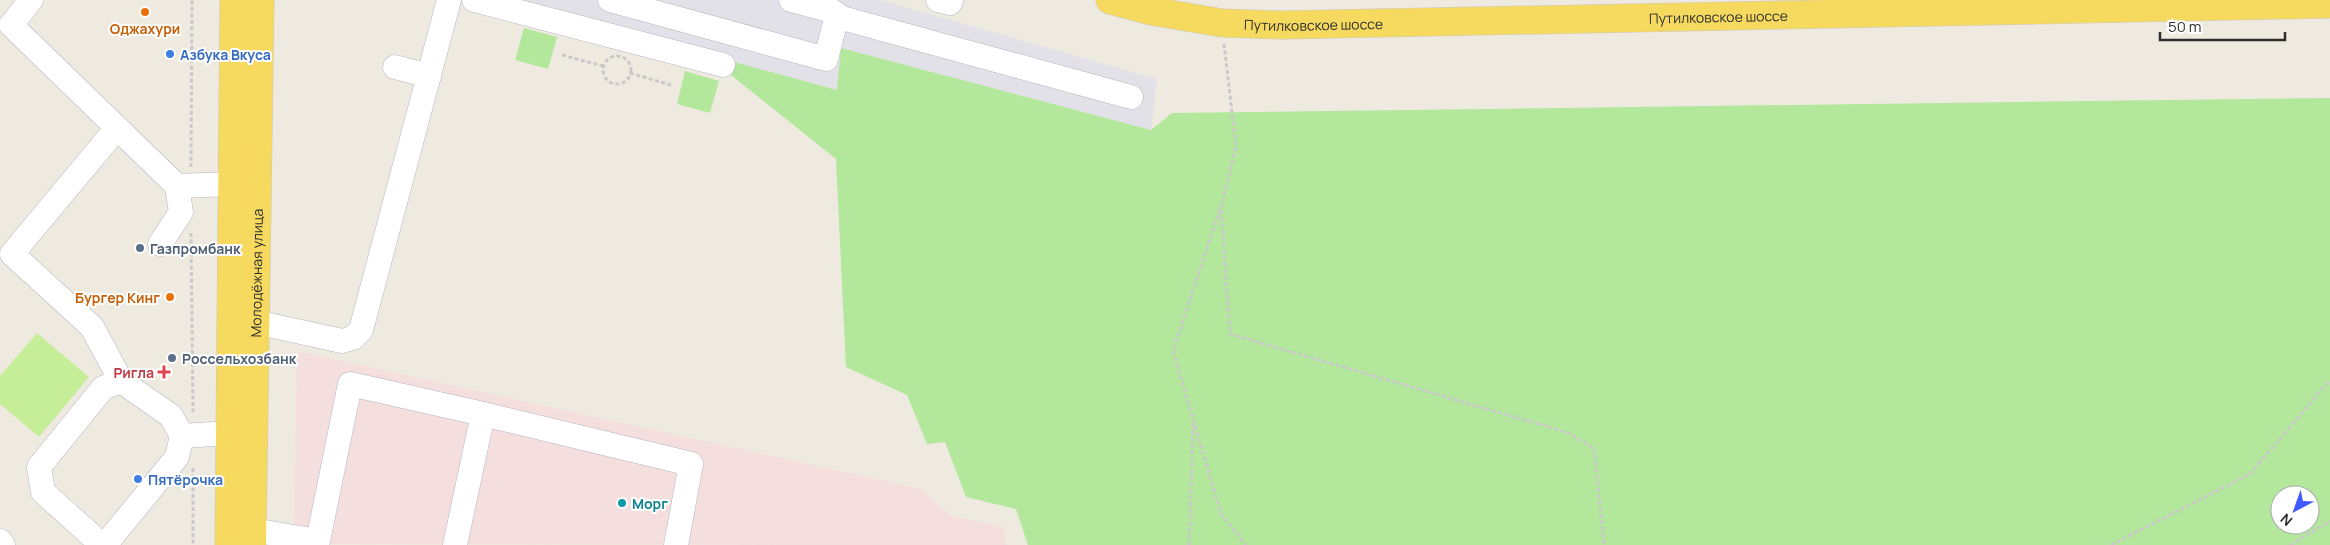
<svg xmlns="http://www.w3.org/2000/svg" width="2330" height="545" font-family="Manrope,sans-serif">
  <style>
    .industrial { fill: #e3e1e8 }
    .medical { fill: #f5dede }
    .green { fill: #b2e79c; fill-rule: evenodd }
    .pitch { fill: #c6ee98 }
    .lines { fill: none; stroke-linecap: round; stroke-linejoin: round }
    .minor-casing { stroke: #b4b6c1; stroke-width: 25 }
    .major-casing { stroke: #c9c9c9; stroke-width: 29 }
    .path { stroke: #c9c9c9; stroke-width: 3; stroke-dasharray: 4 2.5; stroke-linecap: butt }
    .minor { stroke: #fff; stroke-width: 24 }
    .major { stroke: #f6d95f; stroke-width: 28 }
    .food-dot { fill: #e8710a; stroke: #fff; stroke-width: 2 }
    .shop-dot { fill: #3f7fe0; stroke: #fff; stroke-width: 2 }
    .service-dot { fill: #5c6f8a; stroke: #fff; stroke-width: 2 }
    .health-dot { fill: #e0444e; stroke: #fff; stroke-width: 2 }
    .culture-dot { fill: #0f9aa8; stroke: #fff; stroke-width: 2 }
    .labels { text-anchor: middle; dominant-baseline: central; stroke-width: 4; stroke-linejoin: round; paint-order: stroke }
    .street-label { font-size: 14px; fill: #2e2e2e; stroke: #fff }
    .food-label { font-size: 14px; font-weight: bold; fill: #c56008; stroke: #fff }
    .shop-label { font-size: 14px; font-weight: bold; fill: #366cbe; stroke: #fff; text-anchor: start }
    .service-label { font-size: 14px; font-weight: bold; fill: #4e5e75; stroke: #fff; text-anchor: start }
    .health-label { font-size: 14px; font-weight: bold; fill: #be3a42; stroke: #fff; text-anchor: end }
    .culture-label { font-size: 14px; font-weight: bold; fill: #0d838f; stroke: #fff; text-anchor: start }
  </style>
  <rect width="100%" height="100%" fill="#efeae0"/>
  <path class="industrial" d="M504,0H880L1157,79L1151,130L841,48L837,90Z"/>
  <path class="medical" d="M297,351L921,489L951,516L1004,527L1006,545L294,544Z"/>
  <g class="green">
    <path d="M524,28L557,37L548,69L515,60Z"/>
    <path d="M841,48L1151,130L1172,113L2330,98V545H1028L1016,509L966,497L945,442L927,444L907,395L846,367L836,159L731,75L734,62L837,90ZM2280,495H2310V525H2280Z"/>
    <path d="M685,71L719,81L710,113L677,104Z"/>
  </g>
  <path class="pitch" d="M37,333L89,377L39,437L0,404V376Z"/>
  <g class="lines">
    <g class="minor-casing">
      <g id="minor">
        <path d="M31,0L11,25L177,186L232,184"/>
        <path d="M474,0L723,65"/>
        <path d="M610,0L826,59L837,15"/>
        <path d="M791,0L832,11L842,18L1131,97"/>
        <path d="M938,0L950,3L951,0"/>
        <path d="M395,67L429,76"/>
        <path d="M117,128L12,254L92,327L121,381"/>
        <path d="M160,244L181,212L177,186"/>
        <path d="M255,322L342,341L353,338L361,330L449,0"/>
        <path d="M182,436L229,433"/>
        <path d="M252,530L318,541L350,384L483,414"/>
        <path d="M0,541L3,545"/>
        <path d="M102,545L43,492L39,467L103,388L121,381L171,416L182,436L177,457L105,545"/>
        <path d="M455,545L483,414L691,464L676,545"/>
      </g>
    </g>
    <g class="major-casing">
      <g id="major">
        <path id="s1" d="M1110,0L1151,11L1222,23L1282,25L2330,4"/>
        <path d="M229,545L234,0"/>
        <path id="s2" d="M252,545L260,0"/>
      </g>
    </g>
    <g class="path">
      <path d="M1224,44L1236,146L1221,207L1230,334L1566,432L1594,448L1604,545"/>
      <path d="M562,55L603,66"/>
      <circle cx="617" cy="70" r="14"/>
      <path d="M630,73L671,85"/>
      <path d="M191,167L192,0"/>
      <path d="M1220,209L1173,351L1221,514L1246,545"/>
      <path d="M191,233L193,412"/>
      <path d="M193,468V545"/>
      <path d="M1189,545L1193,423"/>
      <path d="M2111,545L2250,474L2330,380"/>
      <path d="M2290,545L2330,521"/>
    </g>
    <use href="#minor" class="minor"/>
    <use href="#major" class="major"/>
  </g>
  <g class="food-dot">
    <circle cx="145" cy="12" r="5"/>
    <circle cx="170" cy="297" r="5"/>
  </g>
  <g class="shop-dot">
    <circle cx="170" cy="54" r="5"/>
    <circle cx="138" cy="479" r="5"/>
  </g>
  <g class="service-dot">
    <circle cx="140" cy="248" r="5"/>
    <circle cx="172" cy="358" r="5"/>
  </g>
  <path class="health-dot" d="M161.5 364.5h5v5h5v5h-5v5h-5v-5h-5v-5h5z"/>
  <circle class="culture-dot" cx="622" cy="503" r="5"/>
  <g class="labels">
    <g class="street-label">
      <text stroke="none"><textPath href="#s1" startOffset="611">Путилковское шоссе</textPath></text>
      <text stroke="none"><textPath href="#s1" startOffset="206">Путилковское шоссе</textPath></text>
      <text stroke="none"><textPath href="#s2" startOffset="272">Молодёжная улица</textPath></text>
    </g>
    <g class="food-label">
      <text x="145" y="28">Оджахури</text>
      <text x="160" y="297" text-anchor="end">Бургер Кинг</text>
    </g>
    <g class="shop-label">
      <text x="180" y="54">Азбука Вкуса</text>
      <text x="148" y="479">Пятёрочка</text>
    </g>
    <g class="service-label">
      <text x="150" y="248">Газпромбанк</text>
      <text x="182" y="358">Россельхозбанк</text>
    </g>
    <g class="health-label">
      <text x="154" y="372">Ригла</text>
    </g>
    <g class="culture-label">
      <text x="632" y="503">Морг</text>
    </g>
  </g>
  <g transform="translate(2295 510) rotate(221)"><circle r="24" fill="#ffffff" stroke="#ababab"/>
  <path d="M0-4L9 19L0 12L-9 19Z" fill="#3e59ff"/>
  <text y="-8" font-size="14" font-weight="bold" text-anchor="middle" fill="#2e2e2e">N</text>
  </g>
  <path d="M2160 32v8h125v-8" fill="none" stroke="#2e2e2e" stroke-width="2.5"/>
  <text x="2168" y="32" font-size="15" fill="#2e2e2e" stroke="#ffffff" stroke-width="4" paint-order="stroke">50 m</text>
</svg>
